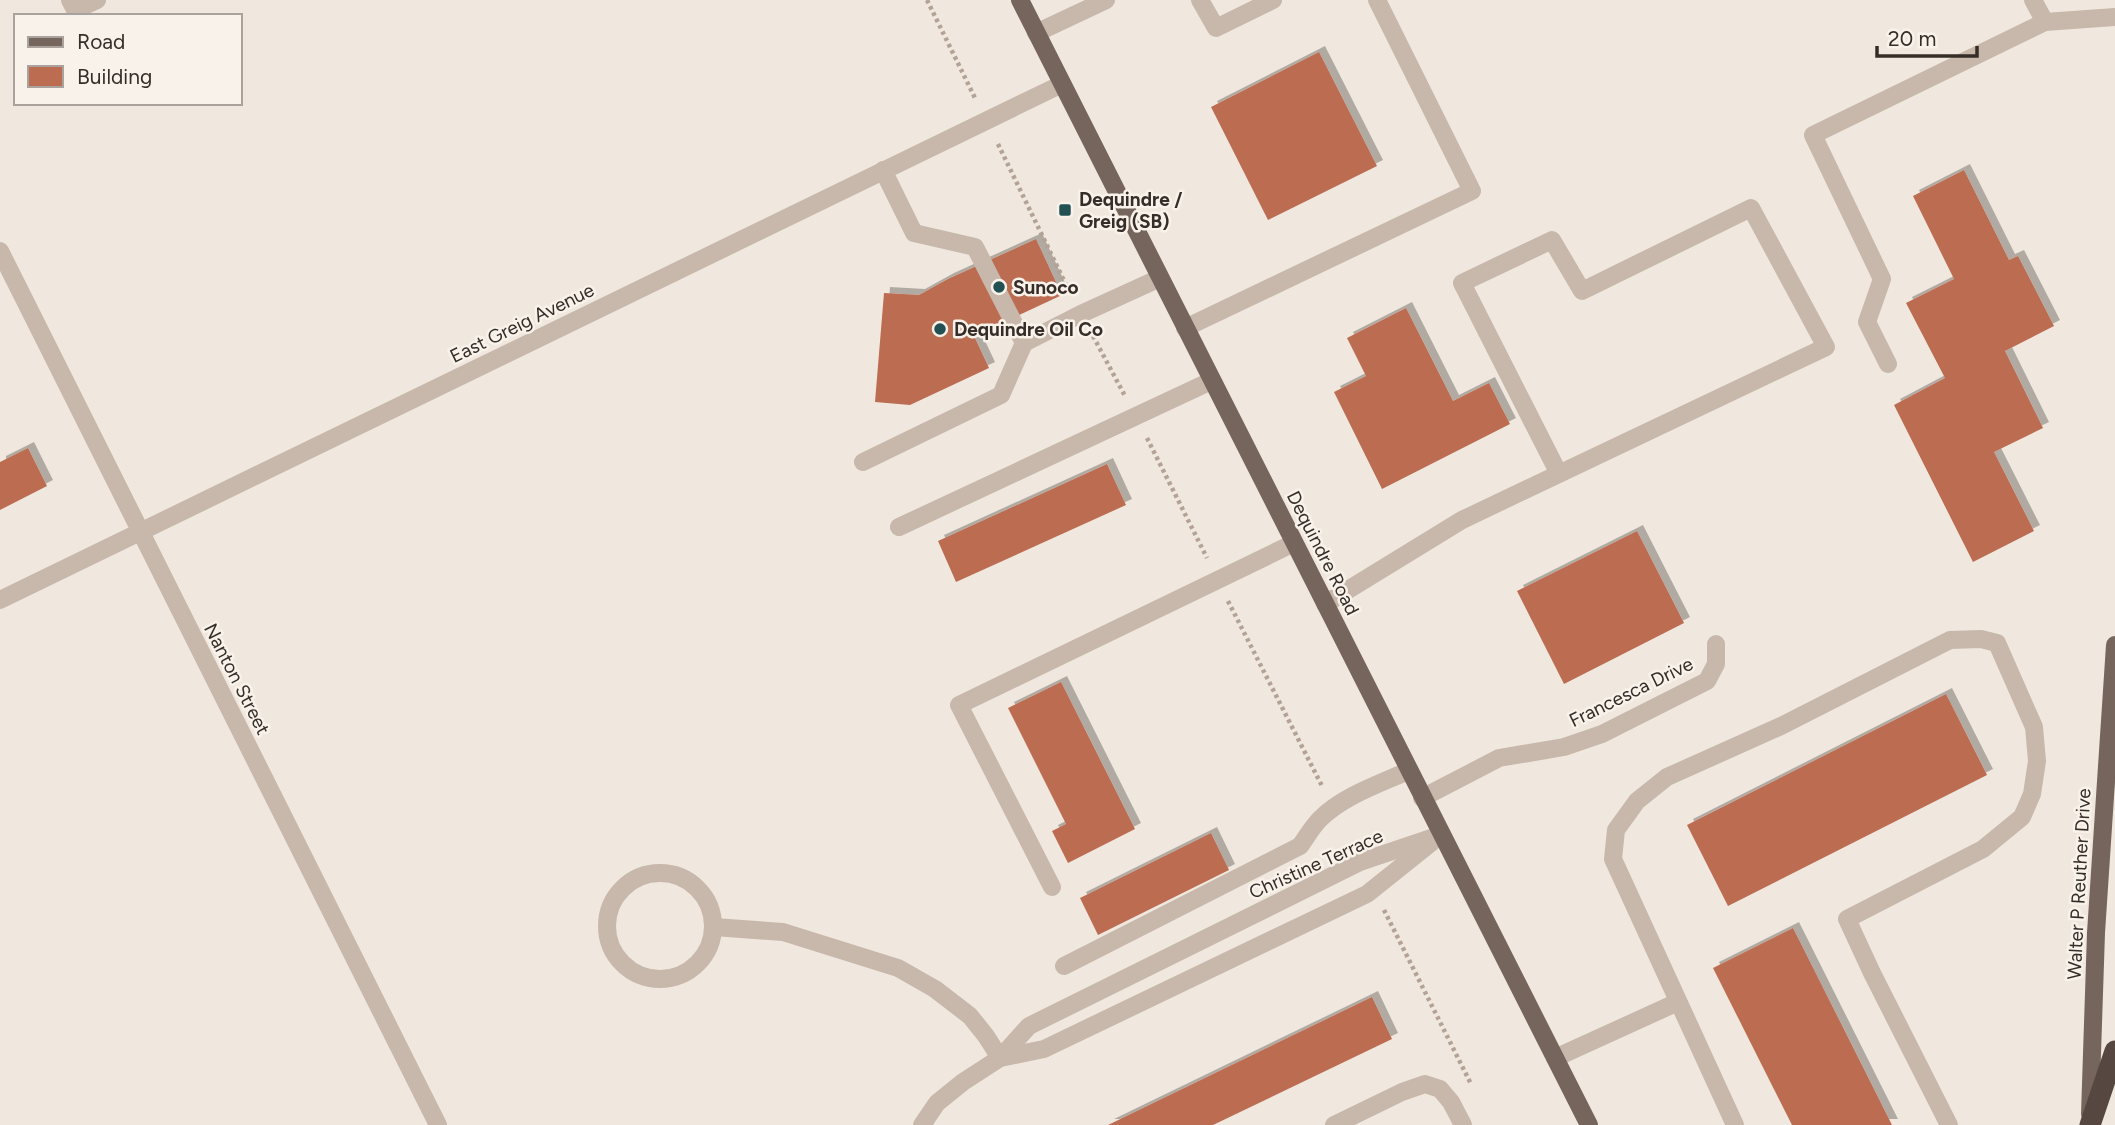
<svg xmlns="http://www.w3.org/2000/svg" width="2115" height="1125" font-family="Figtree,sans-serif">
  <style>
    .building { fill: #bb6c51; filter: url(#shadow) }
    .lines { fill: none; stroke-linecap: round; stroke-linejoin: round }
    .path { stroke: #b3a295; stroke-width: 4.5; stroke-dasharray: 3.5 3.5; stroke-linecap: butt }
    .minor { stroke: #c7b8ab; stroke-width: 18 }
    .major { stroke: #76655c; stroke-width: 18 }
    .highway { stroke: #564841; stroke-width: 21 }
    .poi-dot { fill: #235053; stroke: #f8f2ea; stroke-width: 2.5 }
    .labels { text-anchor: middle; dominant-baseline: central; stroke-width: 5; stroke-linejoin: round; paint-order: stroke }
    .poi-label { font-size: 19px; font-weight: bold; fill: #362d29; stroke: #f8f2ea; text-anchor: start }
    .street-label { font-size: 19px; fill: #362d29; stroke: #f8f2ea }
  </style>
  <defs>
    <filter id="shadow"><feDropShadow dx="6" dy="-6" stdDeviation="0" flood-color="#0004"/></filter>
  </defs>
  <rect width="100%" height="100%" fill="#f0e8de"/>
  <g class="building">
    <path d="M1319,52L1377,166L1268,220L1211,107Z"/>
    <path d="M1964,170L2009,260L2018,256L2054,326L2005,351L2043,428L1994,452L2034,531L1973,562L1894,405L1945,378L1906,303L1954,279L1913,196Z"/>
    <path d="M1036,239L1062,295L974,336L989,368L910,405L875,402L884,293L919,295L948,279Z"/>
    <path d="M1406,308L1453,401L1489,383L1510,424L1382,489L1334,392L1366,376L1347,338Z"/>
    <path d="M28,448L47,486L0,510V462Z"/>
    <path d="M1107,464L1126,505L956,582L938,541Z"/>
    <path d="M1637,531L1684,623L1564,684L1517,591Z"/>
    <path d="M1061,682L1135,829L1068,863L1052,831L1066,824L1008,708Z"/>
    <path d="M1946,694L1987,775L1728,906L1687,825Z"/>
    <path d="M1211,833L1229,870L1098,935L1080,898Z"/>
    <path d="M1793,928L1892,1125H1792L1713,968Z"/>
    <path d="M1372,997L1392,1039L1213,1125H1108Z"/>
  </g>
  <g class="lines">
    <g class="path">
      <path d="M927,0L975,98"/>
      <path d="M998,144L1069,291"/>
      <path d="M1093,336L1125,396"/>
      <path d="M1147,438L1207,558"/>
      <path d="M1228,601L1322,786"/>
      <path d="M1384,910L1471,1084"/>
    </g>
    <g class="minor">
      <path d="M70,0L75,10L97,0"/>
      <path d="M1200,0L1216,28L1273,0"/>
      <path d="M2033,0L2045,22"/>
      <path d="M1036,33L1106,0"/>
      <path d="M883,170L914,233L975,247L1024,343L1081,314L1160,278"/>
      <path d="M0,251L438,1125"/>
      <path d="M1185,328L1472,191L1377,0"/>
      <path d="M1888,364L1867,322L1882,279L1813,135L2045,22L2115,17"/>
      <path d="M863,462L1001,395L1024,343"/>
      <path d="M899,527L1211,381"/>
      <path d="M0,600L1062,84"/>
      <path d="M1325,604L1462,520L1826,347L1751,208L1582,291L1552,240L1462,283L1559,474"/>
      <path d="M1422,798L1499,758L1564,747L1602,734L1707,681L1716,664V644"/>
      <circle cx="660" cy="926" r="53"/>
      <path d="M1052,887L959,705L1294,543"/>
      <path d="M714,927L783,932L898,968L935,989L970,1016L986,1036L1000,1058"/>
      <path d="M1064,966L1300,846C1306,838 1312,827 1320,819C1343,796 1379,784 1408,771"/>
      <path d="M1000,1058L1044,1049L1367,894L1432,842"/>
      <path d="M1555,1058L1678,1002"/>
      <path d="M922,1125L937,1103L963,1082L1000,1058L1029,1026L1360,862L1440,835"/>
      <path d="M1334,1125L1402,1092L1425,1084L1440,1089L1451,1102L1463,1125"/>
      <path d="M1735,1125L1613,859L1616,830L1637,801L1667,777L1781,726L1950,640L1981,639L1997,643L2034,727L2037,761L2032,794L2022,817L1983,849L1847,919L1872,973L1949,1125"/>
    </g>
    <g class="major">
      <path d="M1020,0L1589,1125"/>
      <path d="M2090,1114L2096,933L2115,645"/>
    </g>
    <path class="highway" d="M2090,1125L2115,1051"/>
  </g>
  <g class="poi-dot">
    <rect x="1058" y="203" width="14" height="14" rx="3.5"/>
    <circle cx="999" cy="287" r="7"/>
    <circle cx="940" cy="329" r="7"/>
  </g>
  <g class="labels">
    <g class="poi-label">
      <text x="1079" y="199">Dequindre /<tspan x="1079" dy="22">Greig (SB)</tspan></text>
      <text x="1013" y="287">Sunoco</text>
      <text x="954" y="329">Dequindre Oil Co</text>
    </g>
    <g class="street-label">
      <text transform="translate(522 323) rotate(-26)">East Greig Avenue</text>
      <text transform="translate(1323 553) rotate(63)">Dequindre Road</text>
      <text transform="translate(237 679) rotate(63)">Nanton Street</text>
      <text transform="translate(1631 692) rotate(-26)">Francesca Drive</text>
      <text transform="translate(1316 864) rotate(-24)">Christine Terrace</text>
      <text transform="translate(2079 884) rotate(-87)">Walter P Reuther Drive</text>
    </g>
  </g>
  <rect x="14" y="14" width="228" height="91" fill="#f8f2ea" stroke="#aaa39d" stroke-width="2"/>
  <rect x="28" y="37" width="35" height="10" fill="#76655c" stroke="#aaa39d" stroke-width="2"/>
  <text x="77" y="49" font-size="21" fill="#362d29">Road</text>
  <rect x="28" y="66" width="35" height="21" fill="#bb6c51" stroke="#aaa39d" stroke-width="2"/>
  <text x="77" y="84" font-size="21" fill="#362d29">Building</text>
  <path d="M1877 46v10h100v-10" fill="none" stroke="#362d29" stroke-width="3.5"/>
  <text x="1888" y="46" font-size="21" fill="#362d29" stroke="#f8f2ea" stroke-width="5" paint-order="stroke">20 m</text>
</svg>
